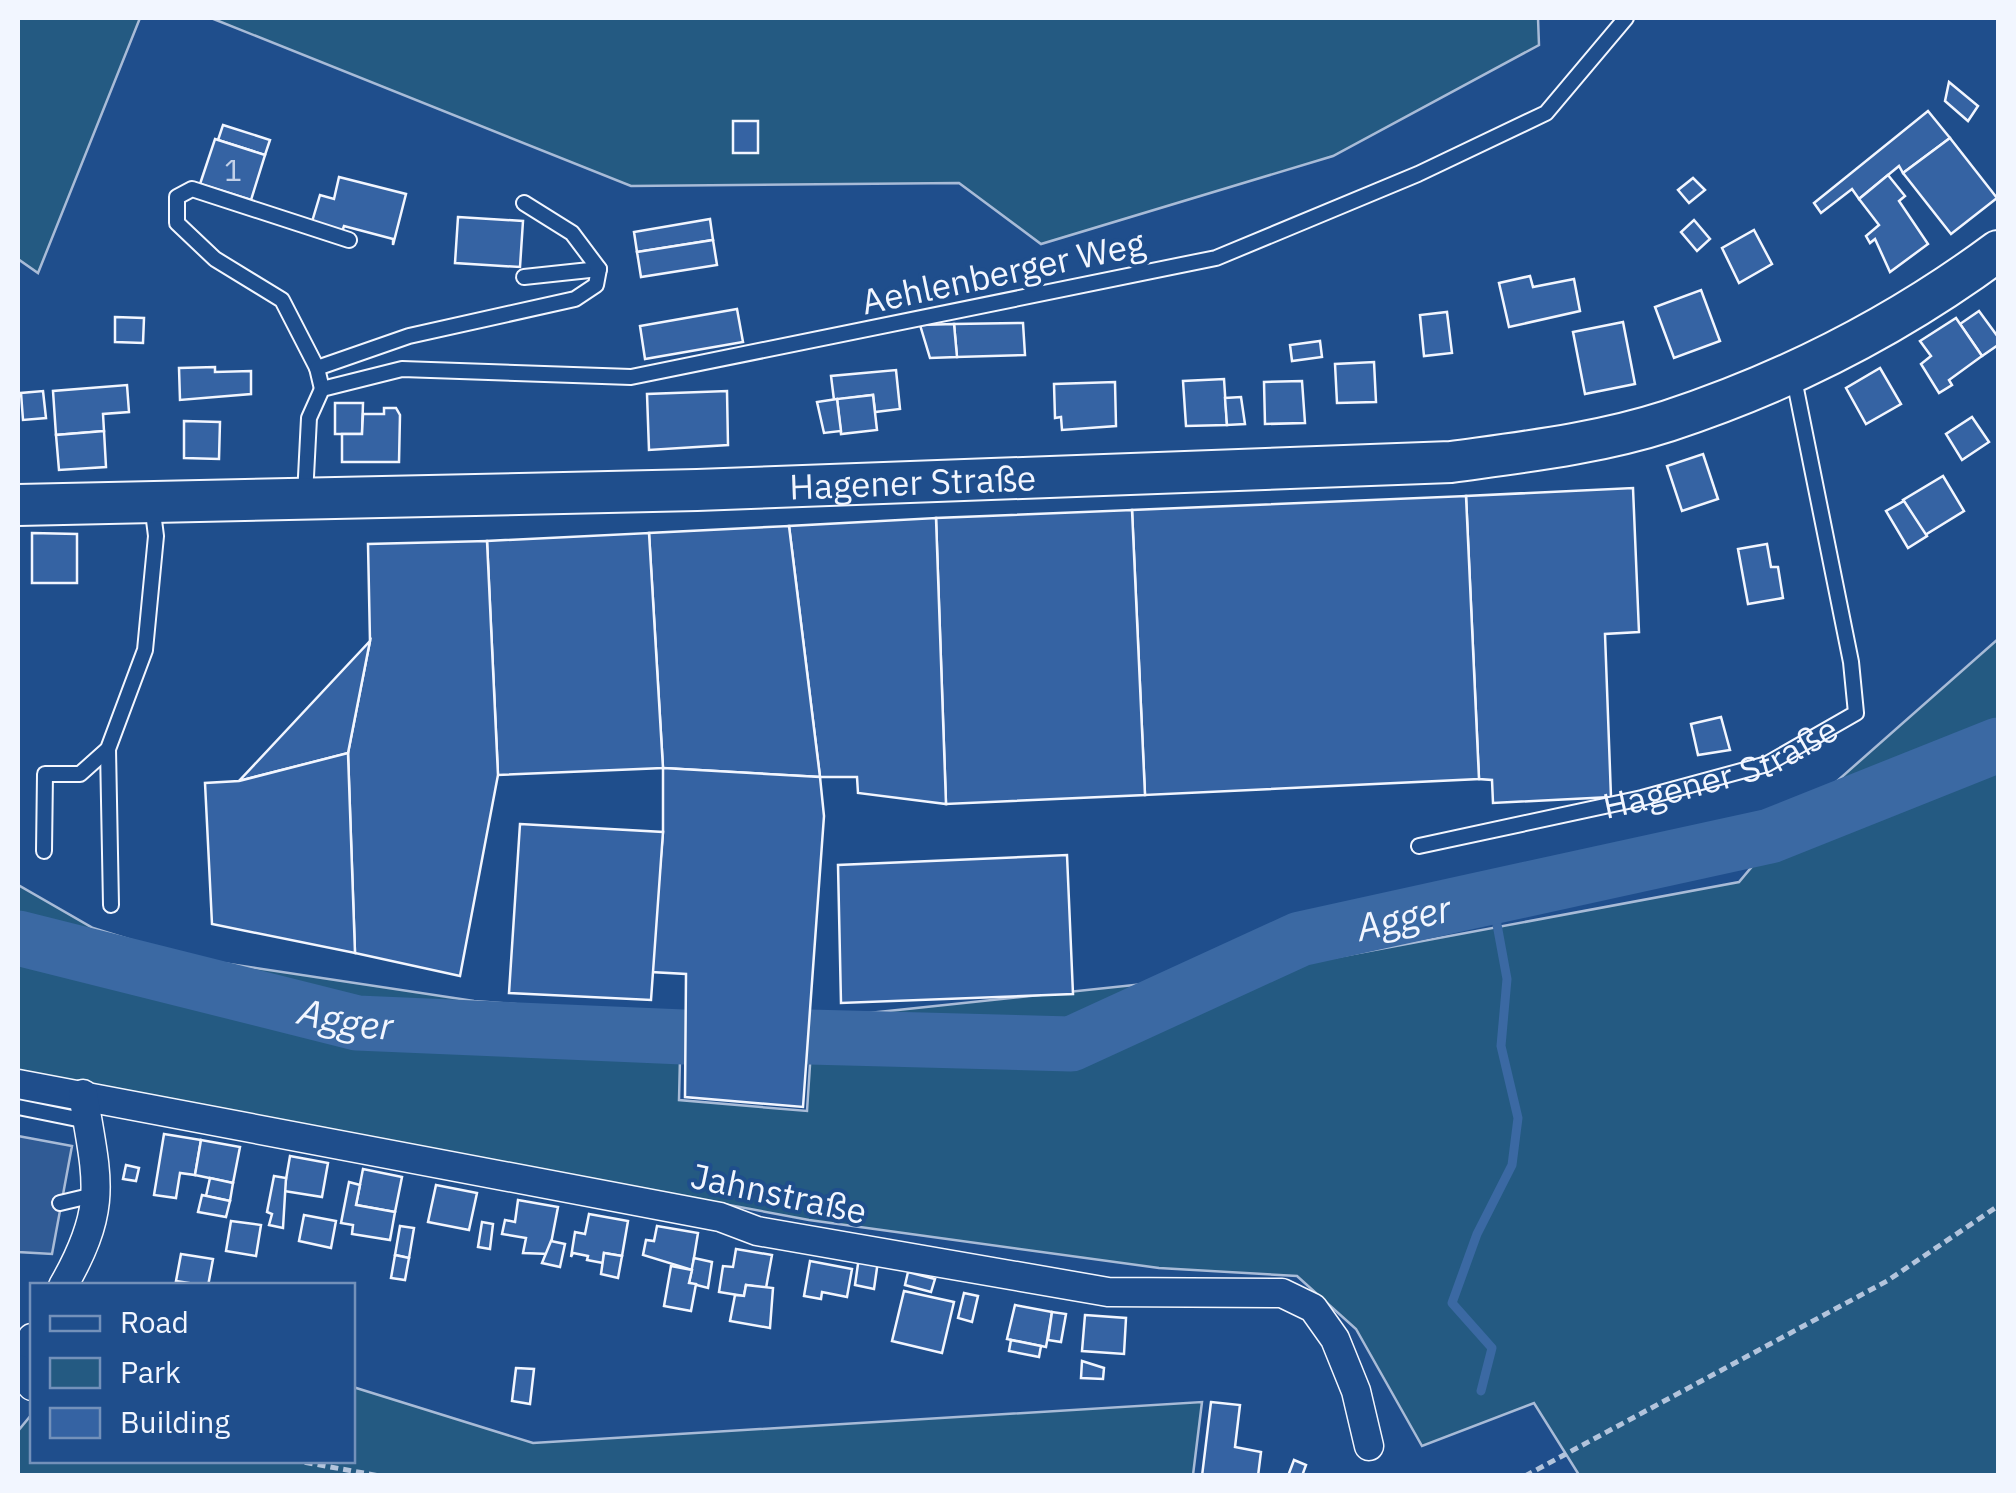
<svg xmlns="http://www.w3.org/2000/svg" width="2016" height="1493" font-family="'IBM Plex Sans',sans-serif">
  <style>
    .green { fill: #245a82; stroke: #a8bbd7; stroke-width: 2.5 }
    .parking { fill: #305b95; stroke: #a8bbd7; stroke-width: 2.5 }
    .lines { fill: none; stroke-linecap: round; stroke-linejoin: round }
    .stream { stroke: #3b69a3; stroke-width: 9 }
    .river { stroke: #3b69a3; stroke-width: 55 }
    .building { fill: #3563a3; stroke: #f2f6ff; stroke-width: 2.5 }
    .lane-casing { stroke: #f2f6ff; stroke-width: 18 }
    .street-casing { stroke: #f2f6ff; stroke-width: 31 }
    .secondary-casing { stroke: #f2f6ff; stroke-width: 44 }
    .path { stroke: #b3c4dc; stroke-width: 5; stroke-dasharray: 8 5; stroke-linecap: butt }
    .lane { stroke: #1f4e8c; stroke-width: 14 }
    .street { stroke: #1f4e8c; stroke-width: 28 }
    .secondary { stroke: #1f4e8c; stroke-width: 40 }
    .labels { text-anchor: middle; dominant-baseline: central; stroke-width: 8; stroke-linejoin: round; paint-order: stroke }
    .number-label { font-size: 30px; fill: #c3d1e8 }
    .street-label { font-size: 35px; fill: #f2f6ff; stroke: #1f4e8c }
    .water-label { font-size: 38px; font-style: italic; fill: #f2f6ff; stroke: #1f4e8c }
  </style>
  <rect width="100%" height="100%" fill="#1f4e8c"/>
  <g class="green">
    <path d="M18,18H140L38,273L18,259Z"/>
    <path d="M211,18H1538L1539,45L1333,156L1041,244L959,183L631,186Z"/>
    <path d="M1998,639V1475H1579L1534,1403L1422,1446L1356,1329L1297,1276L1159,1268L809,1220L18,1072V885L93,928L189,958L474,1001L681,1017L679,1100L807,1111L813,1019L1257,972L1739,882L1785,827Z"/>
    <path d="M353,1387L533,1443L1202,1402L1193,1475H18V1431L32,1414V1460H352Z"/>
  </g>
  <path class="parking" d="M18,1136L72,1146L52,1254L18,1252Z"/>
  <g class="lines">
    <path class="stream" d="M1481,1391L1492,1348L1452,1303L1477,1234L1512,1165L1518,1118L1501,1046L1507,979L1496,919L1523,890"/>
    <g class="river">
      <path id="s1" d="M18,938L357,1023L683,1037"/>
      <path id="s2" d="M809,1037L1071,1044L1300,939L1770,836L1998,745"/>
    </g>
  </g>
  <g class="building">
    <path d="M1949,82L1978,106L1968,121L1945,101Z"/>
    <path d="M1928,111L1950,138L1903,173L1899,166L1859,199L1852,189L1821,213L1814,203Z"/>
    <rect x="733" y="121" width="25" height="32"/>
    <path d="M223,125L270,140L265,155L218,140Z"/>
    <path d="M1950,138L1997,198L1951,234L1903,173Z"/>
    <path d="M215,139L265,155L251,200L200,184Z"/>
    <path d="M1888,175L1905,196L1899,201L1928,244L1890,272L1875,239L1870,243L1866,236L1879,225L1859,199Z"/>
    <path d="M339,177L406,194L393,245V239L344,226L342,232L314,222L311,225L320,195L334,199Z"/>
    <path d="M1693,178L1705,190L1689,203L1678,190Z"/>
    <path d="M458,217L523,221L520,267L455,263Z"/>
    <path d="M710,219L713,240L637,252L634,232Z"/>
    <path d="M1694,220L1710,239L1697,251L1681,232Z"/>
    <path d="M1754,230L1772,264L1739,283L1722,248Z"/>
    <path d="M713,240L717,265L641,277L637,252Z"/>
    <path d="M1530,276L1533,287L1574,279L1580,311L1509,327L1499,283Z"/>
    <path d="M1701,290L1720,341L1674,358L1655,307Z"/>
    <path d="M737,309L743,342L645,359L640,326Z"/>
    <path d="M1979,311L1998,337V345L1982,356L1960,324Z"/>
    <path d="M1447,312L1452,353L1424,356L1420,315Z"/>
    <path d="M115,317L144,318L143,343L115,342Z"/>
    <path d="M1956,318L1982,356L1949,380L1952,385L1939,393L1921,364L1931,356L1920,341Z"/>
    <path d="M1623,322L1635,384L1585,394L1573,332Z"/>
    <path d="M1023,323L1025,355L957,357L954,324Z"/>
    <path d="M954,324L957,357L930,358L920,325Z"/>
    <path d="M1320,341L1322,357L1292,361L1290,345Z"/>
    <path d="M1374,362L1376,402L1337,403L1335,364Z"/>
    <path d="M215,367V372L251,371V394L180,400L179,368Z"/>
    <path d="M1880,368L1901,404L1866,424L1846,388Z"/>
    <path d="M896,370L900,409L875,412L873,395L834,400L831,376Z"/>
    <path d="M1224,379L1227,425L1186,426L1183,381Z"/>
    <path d="M1302,381L1305,423L1265,424L1264,382Z"/>
    <path d="M1115,382L1116,426L1062,430L1061,417L1055,418L1054,384Z"/>
    <path d="M127,385L129,412L103,414L104,431L56,435L53,391Z"/>
    <path d="M43,391L46,418L23,420L21,393Z"/>
    <path d="M727,391L728,445L649,450L647,394Z"/>
    <path d="M873,395L877,430L841,434L837,399Z"/>
    <path d="M1241,397L1245,424L1227,425L1225,398Z"/>
    <path d="M837,399L841,431L824,433L817,402Z"/>
    <path d="M335,403H363L362,434H335Z"/>
    <path d="M384,408H396L400,415L399,462H342V434H362L363,414H384Z"/>
    <path d="M1972,417L1989,442L1962,460L1946,434Z"/>
    <path d="M184,421L220,422L219,459L184,458Z"/>
    <path d="M104,431L106,467L59,470L56,435Z"/>
    <path d="M1703,454L1718,499L1682,511L1667,466Z"/>
    <path d="M1943,476L1964,511L1925,535L1903,500Z"/>
    <path d="M1633,488L1639,632L1605,634L1611,797L1493,803L1492,780L1479,779L1466,496Z"/>
    <path d="M1466,496L1479,779L1145,795L1132,510Z"/>
    <path d="M1904,501L1927,536L1908,548L1886,511Z"/>
    <path d="M1132,510L1145,795L946,804L936,518Z"/>
    <path d="M936,518L946,804L858,793L857,777H820L789,526Z"/>
    <path d="M789,526L820,777L663,768L649,533Z"/>
    <path d="M32,533L77,534V583H32Z"/>
    <path d="M649,533L663,768L498,775L487,541Z"/>
    <path d="M487,541L498,775L460,976L355,953L348,753L370,641L368,544Z"/>
    <path d="M1767,544L1771,567H1778L1783,598L1748,604L1738,549Z"/>
    <path d="M370,641L348,753L239,781Z"/>
    <path d="M1721,717L1730,750L1698,755L1691,724Z"/>
    <path d="M348,753L355,953L212,924L205,783L239,781Z"/>
    <path d="M663,768L820,777L824,816L803,1107L685,1097L686,974L651,972L663,832Z"/>
    <path d="M520,824L663,832L651,1000L509,993Z"/>
    <path d="M1067,855L1073,994L841,1003L838,865Z"/>
    <path d="M164,1134L201,1140L195,1175L180,1173L176,1198L154,1195Z"/>
    <path d="M201,1140L240,1147L233,1183L195,1175Z"/>
    <path d="M290,1156L328,1163L322,1197L284,1191Z"/>
    <path d="M126,1165L139,1168L136,1181L123,1179Z"/>
    <path d="M363,1169L402,1177L395,1212L356,1205Z"/>
    <path d="M274,1176L286,1178L283,1228L269,1225L272,1214L267,1212Z"/>
    <path d="M210,1178L233,1183L230,1201L206,1196Z"/>
    <path d="M349,1182L360,1185L356,1205L395,1212L390,1240L352,1234L353,1225L341,1223Z"/>
    <path d="M436,1185L477,1193L469,1230L428,1222Z"/>
    <path d="M202,1195L230,1201L226,1217L198,1212Z"/>
    <path d="M518,1200L558,1207L549,1254L523,1253L526,1238L502,1234L505,1220L515,1222Z"/>
    <path d="M589,1214L628,1221L622,1256L604,1253L603,1263L587,1260L588,1256L573,1253L571,1257L575,1232L585,1234Z"/>
    <path d="M304,1215L336,1221L331,1248L299,1241Z"/>
    <path d="M231,1221L261,1225L256,1256L226,1251Z"/>
    <path d="M482,1222L493,1224L490,1249L478,1247Z"/>
    <path d="M400,1226L414,1228L409,1258L395,1255Z"/>
    <path d="M657,1226L698,1233L692,1270L643,1255L646,1240L654,1241Z"/>
    <path d="M551,1241L565,1244L560,1267L542,1263Z"/>
    <path d="M736,1249L772,1255L766,1288L746,1285L744,1296L719,1292L723,1266L733,1267Z"/>
    <path d="M604,1253L622,1256L618,1278L601,1274Z"/>
    <path d="M181,1254L213,1259L208,1286L176,1281Z"/>
    <path d="M395,1255L409,1258L405,1280L391,1278Z"/>
    <path d="M859,1257L878,1261L874,1289L855,1285Z"/>
    <path d="M694,1258L712,1262L708,1288L689,1283Z"/>
    <path d="M810,1261L852,1269L847,1297L822,1292L821,1299L804,1296Z"/>
    <path d="M671,1266L692,1270L689,1283L696,1284L691,1311L664,1306Z"/>
    <path d="M908,1272L935,1279L931,1292L905,1285Z"/>
    <path d="M746,1285L773,1288L770,1328L730,1321L735,1295L744,1296Z"/>
    <path d="M904,1291L954,1302L942,1353L892,1341Z"/>
    <path d="M964,1293L978,1296L972,1322L958,1318Z"/>
    <path d="M1015,1305L1052,1312L1046,1347L1007,1339Z"/>
    <path d="M1052,1312L1066,1314L1061,1342L1048,1340Z"/>
    <path d="M1085,1315L1126,1318L1124,1354L1082,1351Z"/>
    <path d="M1011,1340L1041,1346L1039,1357L1009,1351Z"/>
    <path d="M1082,1361L1104,1368L1103,1379L1081,1378Z"/>
    <path d="M516,1368L534,1369L530,1404L512,1401Z"/>
    <path d="M1211,1402L1240,1405L1235,1447L1261,1452L1258,1476H1202Z"/>
    <path d="M1294,1460L1306,1465L1302,1476H1288Z"/>
  </g>
  <g class="lines">
    <g class="lane-casing">
      <g id="lane">
        <path d="M524,277L599,269"/>
        <path d="M317,368L282,300L215,259L177,223V197L192,189L349,240"/>
        <path d="M322,389L317,368L409,336L575,299L596,285L599,269L572,233L524,203"/>
        <path d="M305,496L309,418L322,389L402,369L631,377L1216,258L1418,174L1546,113L1626,18"/>
        <path d="M108,749L111,905"/>
        <path id="s3" d="M1419,846L1642,798L1767,764L1856,713L1851,662L1793,374"/>
        <path d="M44,851L45,774H80L108,749L145,650L156,536L152,504"/>
        <path d="M18,1107L87,1121"/>
        <path d="M60,1203L98,1194"/>
      </g>
    </g>
    <g class="street-casing">
      <g id="street">
        <path d="M18,1084L720,1217L757,1231L1108,1292L1282,1293L1313,1308L1335,1339L1356,1391L1369,1446"/>
        <path d="M63,1286C109,1206 97,1180 83,1094"/>
        <path d="M18,1363L32,1338"/>
        <path d="M18,1369L32,1386"/>
      </g>
    </g>
    <g class="secondary-casing">
      <g id="secondary">
        <path id="s4" d="M18,505L697,490L1451,462C1523,452 1597,444 1668,421C1787,382 1898,325 1998,251"/>
      </g>
    </g>
    <g class="path">
      <path d="M292,1460L380,1476"/>
      <path d="M1525,1476L1887,1281L1998,1206"/>
    </g>
    <use href="#lane" class="lane"/>
    <use href="#street" class="street"/>
    <use href="#secondary" class="secondary"/>
  </g>
  <g class="labels">
    <g class="number-label">
      <text x="233" y="169">1</text>
    </g>
    <g class="street-label">
      <text transform="translate(1003 272) rotate(-12)">Aehlenberger Weg</text>
      <text stroke="none"><textPath href="#s4" startOffset="895">Hagener Straße</textPath></text>
      <text stroke="none"><textPath href="#s3" startOffset="312">Hagener Straße</textPath></text>
      <text transform="translate(779 1193) rotate(12)">Jahnstraße</text>
    </g>
    <g class="water-label">
      <text stroke="none"><textPath href="#s2" startOffset="620">Agger</textPath></text>
      <text stroke="none"><textPath href="#s1" startOffset="338">Agger</textPath></text>
    </g>
  </g>
  <rect width="2016" height="1493" fill="none" stroke="#f2f6ff" stroke-width="40"/>
  <rect x="30" y="1283" width="325" height="180" fill="#1f4e8c" stroke="#7391ba" stroke-width="2.5"/>
  <rect x="50" y="1316" width="50" height="15" fill="#1f4e8c" stroke="#7391ba" stroke-width="2.5"/>
  <text x="120" y="1333" font-size="30" fill="#f2f6ff">Road</text>
  <rect x="50" y="1358" width="50" height="30" fill="#245a82" stroke="#7391ba" stroke-width="2.5"/>
  <text x="120" y="1383" font-size="30" fill="#f2f6ff">Park</text>
  <rect x="50" y="1408" width="50" height="30" fill="#3563a3" stroke="#7391ba" stroke-width="2.5"/>
  <text x="120" y="1433" font-size="30" fill="#f2f6ff">Building</text>
</svg>
